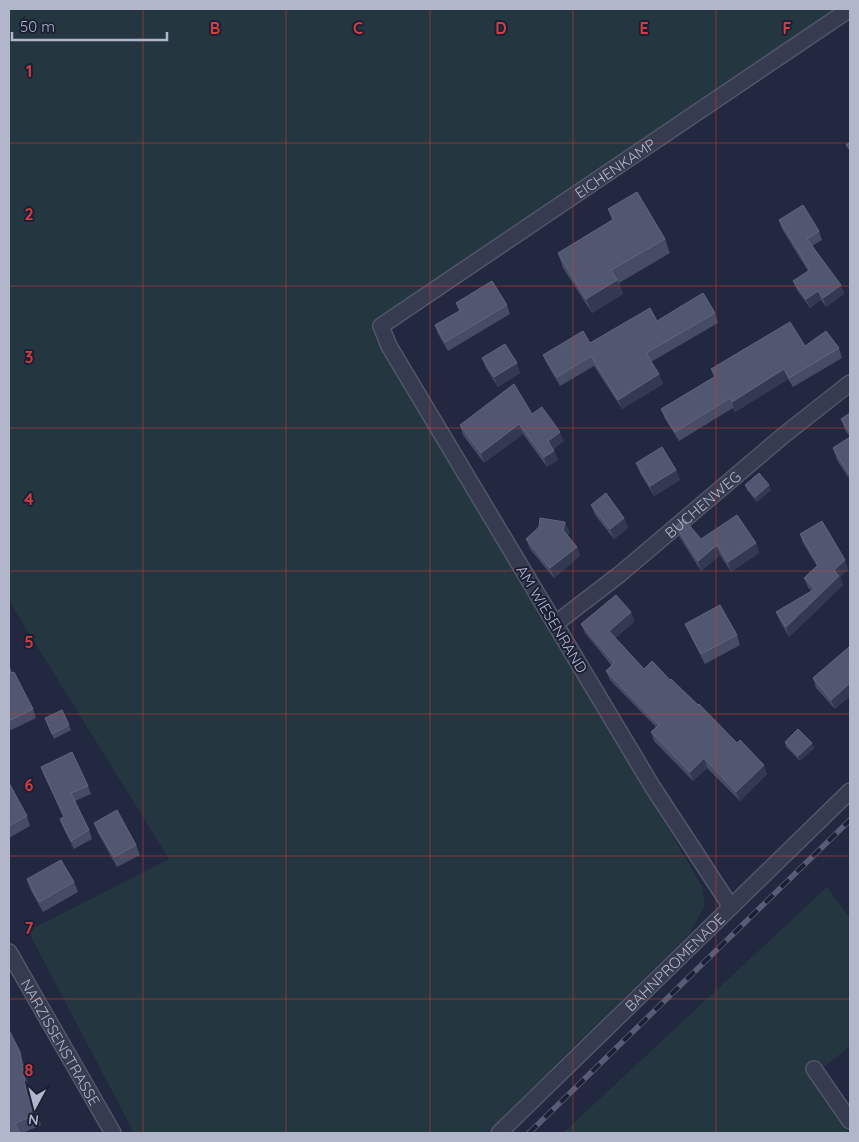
<svg xmlns="http://www.w3.org/2000/svg" width="859" height="1142" font-family="Quicksand,sans-serif">
  <style>
    .green { fill: #243640 }
    .lines { fill: none; stroke-linecap: round; stroke-linejoin: round }
    .minor-casing { stroke: #51566a; stroke-width: 18 }
    .minor { stroke: #363b4f; stroke-width: 15 }
    .rail-casing { stroke: #585d76; stroke-width: 5.5 }
    .rail { stroke: #1b2034; stroke-width: 4; stroke-dasharray: 11; stroke-linecap: butt }
    .wall { fill: #464c66 }
    .shaded-wall { fill: #333952 }
    .building { fill: #525771; stroke: #61667f }
    .grid { fill: none; stroke: #d13d40; stroke-width: 1; stroke-opacity: 0.55 }
    .labels { text-anchor: middle; dominant-baseline: central; stroke-width: 4; stroke-linejoin: round; paint-order: stroke }
    .street-label { font-size: 15px; fill: #b2b6ca; stroke: #1b2034 }
    .grid-label { font-size: 16px; text-anchor: middle; font-weight: bold; fill: #d13d40; stroke: #1b2034; stroke-width: 4; stroke-linejoin: round; paint-order: stroke }
  </style>
  <rect width="100%" height="100%" fill="#22283f"/>
  <g class="green">
    <path d="M9,9H850L373,331L702,886L705,905L690,933L486,1133H134L28,931L169,859L9,601Z"/>
    <path d="M827,887L850,918V1046L812,1077L849,1133H563Z"/>
  </g>
  <g class="lines">
    <g class="minor-casing">
      <g id="minor">
        <path id="s1" d="M555,624L620,574L784,435L850,383"/>
        <path id="s2" d="M731,907L652,786L389,346L381,326L850,9"/>
        <path id="s3" d="M9,952L113,1133"/>
        <path d="M814,1069L850,1121"/>
        <path id="s4" d="M499,1133L850,791"/>
      </g>
    </g>
    <use href="#minor" class="minor"/>
    <g class="rail-casing">
      <path id="rail" d="M529,1133L850,820"/>
    </g>
    <use href="#rail" class="rail"/>
  </g>
  <g class="wall">
    <path d="M608,209L665,239L670,253L619,283L623,294L592,313L563,268L558,253L612,220Z"/>
    <path d="M779,220L819,231L822,240L812,246L841,285L844,294L826,307L821,300L810,308L797,290L793,281L808,271L782,229Z"/>
    <path d="M456,303L507,305L510,314L448,351L438,334L435,325L459,311Z"/>
    <path d="M715,313L718,323L651,362L659,374L663,384L622,409L594,366L560,386L547,364L543,355L590,343L657,321Z"/>
    <path d="M805,346L839,348L842,358L793,387L788,379L735,412L733,408L679,441L665,419L661,409L714,377L711,369Z"/>
    <path d="M482,358L520,373L498,387L486,368Z"/>
    <path d="M850,413V480L837,460L833,448L850,437L845,430L841,419Z"/>
    <path d="M532,414L564,441L553,449L558,460L547,467L523,434L484,463L463,435L460,425Z"/>
    <path d="M636,463L676,470L680,480L654,496L640,473Z"/>
    <path d="M745,485L771,490L757,502L747,490Z"/>
    <path d="M591,505L624,518L628,528L614,539L595,515Z"/>
    <path d="M676,526L701,539L756,543L759,553L731,572L720,555L701,571L679,536Z"/>
    <path d="M569,531L568,536L577,547L580,556L554,578L530,549L526,539Z"/>
    <path d="M800,534L848,569L840,577L843,585L789,637L780,621L776,612L811,591L808,587L804,578L817,566L803,543Z"/>
    <path d="M631,612L634,622L615,638L644,669L670,680L767,774L740,801L707,768L693,781L654,741L651,732L656,727L610,680L606,671L612,666L585,633L581,624Z"/>
    <path d="M685,624L737,635L740,645L705,664L689,633Z"/>
    <path d="M850,649V696L835,709L816,688L813,678Z"/>
    <path d="M9,665L12,673L33,709L36,718L9,731Z"/>
    <path d="M45,718L69,725L71,730L54,739Z"/>
    <path d="M785,742L812,743L814,748L800,761L786,747Z"/>
    <path d="M41,767L88,786L91,794L75,801L89,830L92,839L74,849L63,827L60,819L64,817L44,775Z"/>
    <path d="M9,783L27,816L30,826L9,838Z"/>
    <path d="M94,823L136,845L140,855L117,867L98,833Z"/>
    <path d="M27,879L74,882L78,892L43,912L30,889Z"/>
    <path d="M24,1064L31,1101L41,1125L23,1133H9Z"/>
  </g>
  <g class="shaded-wall">
    <path d="M617,280L623,294L592,313L586,299Z"/>
    <path d="M841,285L844,294L826,307L823,298Z"/>
    <path d="M818,291L821,300L810,308L806,299Z"/>
    <path d="M517,363L520,373L498,387L494,377Z"/>
    <path d="M784,369L788,379L735,412L732,402Z"/>
    <path d="M659,374L663,384L622,409L618,400Z"/>
    <path d="M519,424L523,434L484,463L481,453Z"/>
    <path d="M560,432L564,441L552,451L548,441Z"/>
    <path d="M554,451L558,460L547,467L544,457Z"/>
    <path d="M676,470L680,480L654,496L650,486Z"/>
    <path d="M769,485L771,490L757,502L755,497Z"/>
    <path d="M624,518L628,528L614,539L610,529Z"/>
    <path d="M565,522L569,531L567,540L563,530Z"/>
    <path d="M756,543L759,553L731,572L728,562Z"/>
    <path d="M717,545L720,555L701,571L698,561Z"/>
    <path d="M577,547L580,556L554,578L550,568Z"/>
    <path d="M845,560L848,569L840,577L843,585L789,637L786,627L834,570Z"/>
    <path d="M631,612L634,622L612,640L609,631Z"/>
    <path d="M850,683V696L835,709L831,700Z"/>
    <path d="M812,743L814,748L800,761L798,756Z"/>
    <path d="M704,758L707,768L693,781L690,772Z"/>
    <path d="M764,765L767,774L740,801L736,792Z"/>
    <path d="M20,1052L24,1064L31,1106L27,1094Z"/>
  </g>
  <g class="building">
    <path d="M850,142V150L846,145Z"/>
    <path d="M637,192L665,239L611,270L617,280L586,299L558,253L614,219L608,209Z"/>
    <path d="M803,205L819,231L807,239L841,285L823,298L818,291L806,299L793,281L810,270L779,220Z"/>
    <path d="M492,281L507,305L445,342L435,325L461,310L456,303Z"/>
    <path d="M703,293L715,313L646,353L659,374L618,400L591,356L557,377L543,355L583,331L590,343L650,308L657,321Z"/>
    <path d="M790,322L805,346L826,331L839,348L789,378L784,369L732,402L730,398L675,432L661,409L716,376L711,369Z"/>
    <path d="M505,344L517,363L494,377L482,358Z"/>
    <path d="M514,384L532,414L542,407L560,432L548,441L554,451L544,457L519,424L481,453L460,425Z"/>
    <path d="M850,413V433L841,419Z"/>
    <path d="M850,437V473L849,474L833,448Z"/>
    <path d="M662,447L676,470L650,486L636,463Z"/>
    <path d="M759,473L769,485L755,497L745,485Z"/>
    <path d="M606,493L624,518L610,529L591,505Z"/>
    <path d="M737,515L756,543L728,562L717,545L698,561L676,526L684,519L701,539Z"/>
    <path d="M540,518L565,522L563,530L577,547L550,568L526,539L539,527Z"/>
    <path d="M822,521L845,560L834,570L839,576L786,627L776,612L815,589L804,578L818,565L800,534Z"/>
    <path d="M616,595L631,612L609,631L644,669L652,661L670,680L671,679L698,705L699,704L737,743L740,740L764,765L736,792L704,758L690,772L651,732L659,725L606,671L614,663L581,624Z"/>
    <path d="M720,605L737,635L701,654L685,624Z"/>
    <path d="M849,647L850,649V670L848,672L850,675V683L831,700L813,678Z"/>
    <path d="M9,665L11,673L14,672L33,709L9,721Z"/>
    <path d="M62,710L69,725L52,734L45,718Z"/>
    <path d="M798,729L812,743L798,756L785,742Z"/>
    <path d="M72,752L88,786L71,793L89,830L71,841L60,819L64,817L41,767Z"/>
    <path d="M9,783L27,816L9,826Z"/>
    <path d="M117,810L136,845L114,857L94,823Z"/>
    <path d="M61,860L74,882L39,902L27,879Z"/>
    <path d="M9,1030L20,1052L27,1094L36,1113L15,1124L20,1133H9Z"/>
  </g>
  <path class="grid" d="M143,9V1133M286,9V1133M430,9V1133M573,9V1133M716,9V1133M9,143H850M9,286H850M9,428H850M9,571H850M9,714H850M9,856H850M9,999H850"/>
  <g class="labels">
    <g class="street-label">
      <text stroke="none"><textPath href="#s2" startOffset="961">EICHENKAMP</textPath></text>
      <text stroke="none"><textPath href="#s1" startOffset="190">BUCHENWEG</textPath></text>
      <text transform="translate(552 619) rotate(59)">AM WIESENRAND</text>
      <text stroke="none"><textPath href="#s4" startOffset="245">BAHNPROMENADE</textPath></text>
      <text stroke="none"><textPath href="#s3" startOffset="104">NARZISSENSTRASSE</textPath></text>
    </g>
  </g>
  <g class="grid-label">
    <text x="215" y="34">B</text>
    <text x="358" y="34">C</text>
    <text x="501" y="34">D</text>
    <text x="644" y="34">E</text>
    <text x="787" y="34">F</text>
    <text x="29" y="77">1</text>
    <text x="29" y="220">2</text>
    <text x="29" y="363">3</text>
    <text x="29" y="505">4</text>
    <text x="29" y="648">5</text>
    <text x="29" y="791">6</text>
    <text x="29" y="934">7</text>
    <text x="29" y="1076">8</text>
  </g>
  <rect width="859" height="1142" fill="none" stroke="#b2b6ca" stroke-width="20"/>
  <g transform="translate(35 1107) rotate(187)" stroke="#1b2034" stroke-width="4" paint-order="stroke">
  <path d="M0-4L9 19L0 12L-9 19Z" fill="#b2b6ca"/>
  <text y="-8" font-size="14" font-weight="bold" text-anchor="middle" fill="#b2b6ca">N</text>
  </g>
  <path d="M12 32v8h155v-8" fill="none" stroke="#b2b6ca" stroke-width="2.5"/>
  <text x="20" y="32" font-size="15" fill="#b2b6ca" stroke="#1b2034" stroke-width="4" paint-order="stroke">50 m</text>
</svg>
